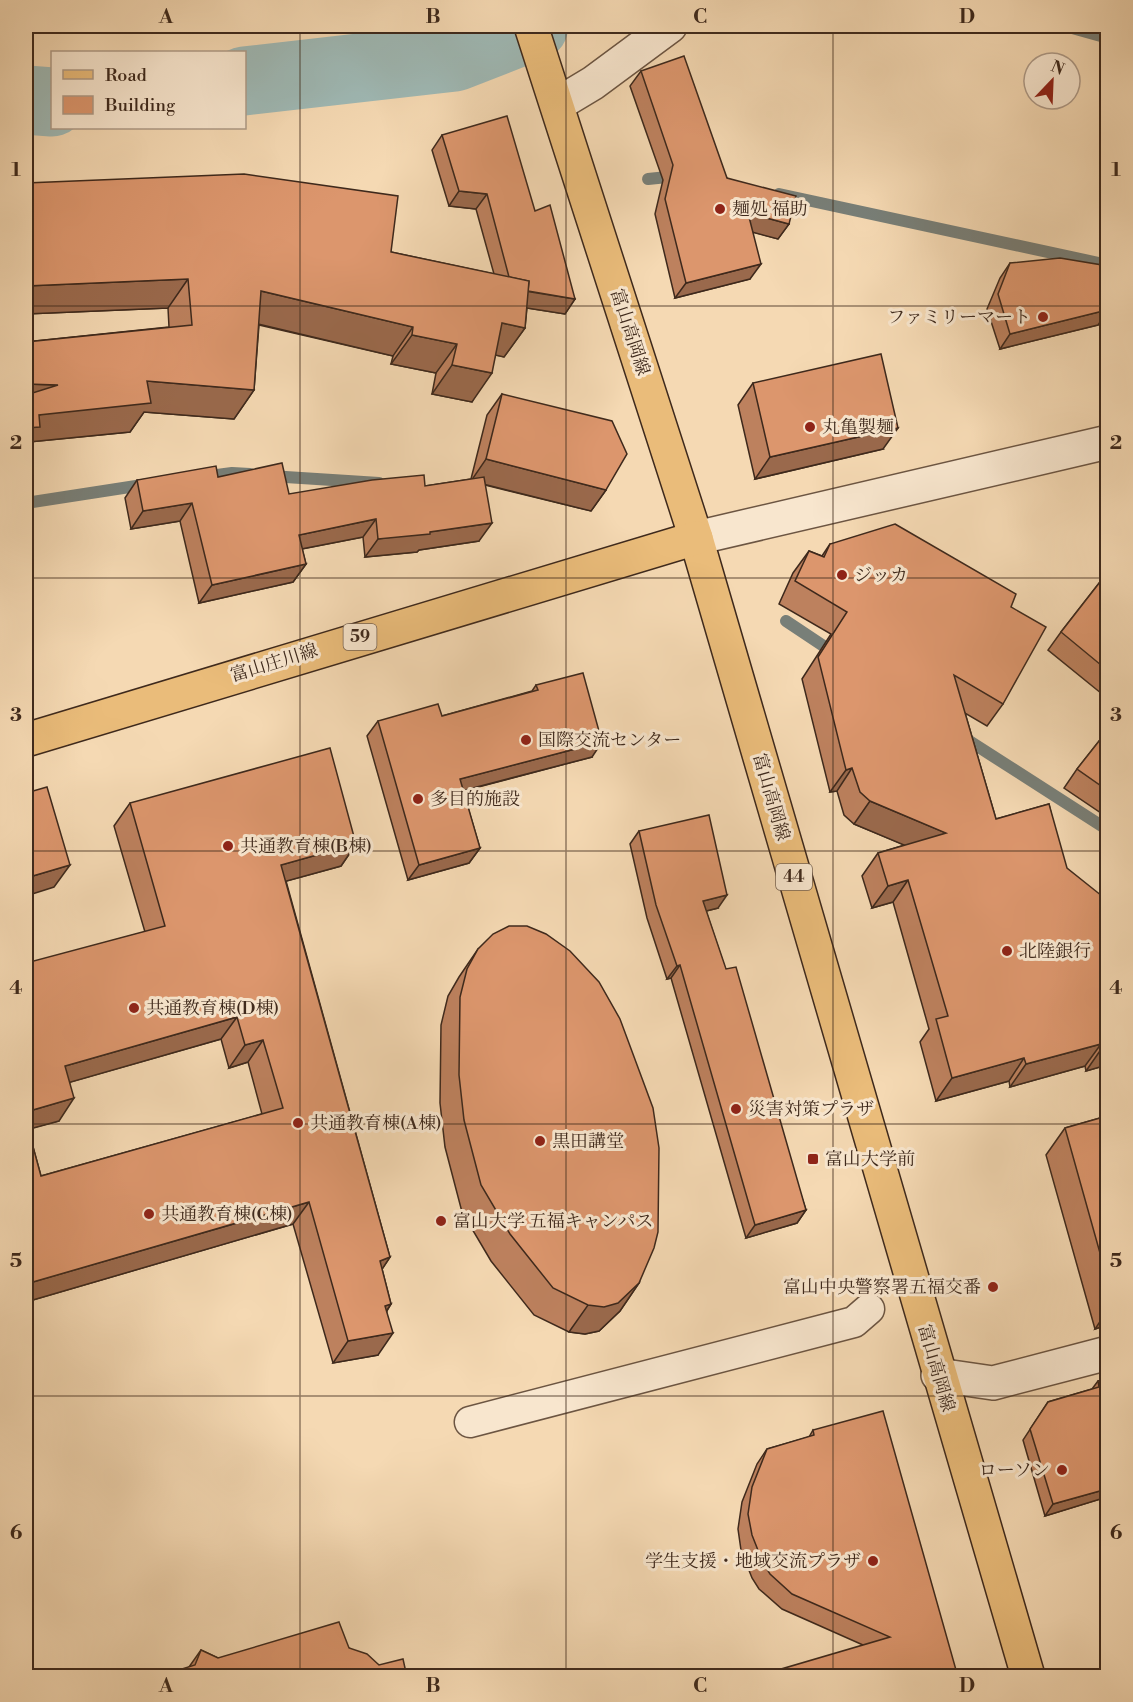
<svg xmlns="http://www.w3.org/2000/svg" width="1133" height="1702" font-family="'Libre Bodoni','Noto Serif JP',serif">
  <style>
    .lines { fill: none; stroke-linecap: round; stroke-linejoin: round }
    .stream { stroke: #787f78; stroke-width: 12 }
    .river { stroke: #9fb9b5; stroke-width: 69 }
    .pedestrian-casing { stroke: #6c5542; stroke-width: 33 }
    .minor-casing { stroke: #6c5542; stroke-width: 36 }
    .tertiary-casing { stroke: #6c5542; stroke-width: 36 }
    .primary-casing { stroke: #3e291c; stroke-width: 36 }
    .pedestrian { stroke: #f8e6ce; stroke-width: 30 }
    .minor { stroke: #f8e6ce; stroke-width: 33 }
    .tertiary { stroke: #f8e6ce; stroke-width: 33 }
    .primary { stroke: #eabc7a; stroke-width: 33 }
    .wall { fill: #bd815e; stroke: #3e291c; stroke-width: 1.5; fill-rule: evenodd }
    .shaded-wall { fill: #9a694c; stroke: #3e291c; stroke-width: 1.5 }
    .building { fill: #dc966d; stroke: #3e291c; stroke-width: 1.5 }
    .grid { fill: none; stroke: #3e291c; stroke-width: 1.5; stroke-opacity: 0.55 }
    .poi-dot { fill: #8f2418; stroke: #f8e6ce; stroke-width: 2 }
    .labels { text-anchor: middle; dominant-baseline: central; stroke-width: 6; stroke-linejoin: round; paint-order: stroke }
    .shield { fill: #f8e6ce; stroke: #766251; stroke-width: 1.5 }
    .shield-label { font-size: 16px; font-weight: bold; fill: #3e291c }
    .poi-label { font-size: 18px; fill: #3e291c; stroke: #f8e6ce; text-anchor: start }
    .street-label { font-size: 18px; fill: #3e291c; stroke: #f8e6ce }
    .neatline { fill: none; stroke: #3e291c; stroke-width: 2 }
    .grid-label { font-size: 20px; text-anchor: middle; font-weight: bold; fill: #3e291c }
  </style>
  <rect width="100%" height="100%" fill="#f5d9b3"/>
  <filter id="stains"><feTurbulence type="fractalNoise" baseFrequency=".00333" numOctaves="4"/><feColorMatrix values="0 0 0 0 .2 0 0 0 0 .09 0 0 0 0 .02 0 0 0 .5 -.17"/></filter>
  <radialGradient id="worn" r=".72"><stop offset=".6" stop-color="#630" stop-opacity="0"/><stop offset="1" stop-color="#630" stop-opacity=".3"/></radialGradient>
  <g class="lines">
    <g class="stream">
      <path d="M1065,26L1108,38"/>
      <path d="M648,179L677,176"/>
      <path d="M779,194L1108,265"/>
      <path d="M270,476L379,483"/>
      <path d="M202,477L232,473L250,474"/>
      <path d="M26,503L149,484"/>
      <path d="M786,621L837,655"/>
      <path d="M960,735L1108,830"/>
    </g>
    <g class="river">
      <path d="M244,81L455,57L534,26"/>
      <path d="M26,100L52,102"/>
    </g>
    <g class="pedestrian-casing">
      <path id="pedestrian" d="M470,1422L854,1322L869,1309"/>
    </g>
    <g class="minor-casing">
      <g id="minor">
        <path d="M558,104L593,83L670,26"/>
        <path d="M938,1375L993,1383L1108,1353"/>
      </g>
    </g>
    <g class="tertiary-casing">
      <path id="tertiary" d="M696,538L1108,442"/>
    </g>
    <g class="primary-casing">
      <g id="primary">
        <path d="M531,26L696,538L1028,1676"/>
        <path d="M26,740L696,538"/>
      </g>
    </g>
    <use href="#pedestrian" class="pedestrian"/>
    <use href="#minor" class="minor"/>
    <use href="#tertiary" class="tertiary"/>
    <use href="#primary" class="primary"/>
  </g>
  <g class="wall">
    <path d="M641,71L727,178L789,224L778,239L753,232L750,279L675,298L655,214L663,180L630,86Z"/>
    <path d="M442,135L535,211L575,299L565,314L527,308L525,328L504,357L496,355L472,402L432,394L436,373L391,364L393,356L259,325L254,390L234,419L144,412L130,432L29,442L26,342L169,327L168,308L26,314V183L391,252L494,274L476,209L449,206L432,150Z"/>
    <path d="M1010,263L1098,325L1000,349L987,309L1000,278Z"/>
    <path d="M753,383L883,449L755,479L738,405Z"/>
    <path d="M502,394L606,490L591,511L485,485L479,541L419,550L417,552L365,557L363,537L302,549L306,564L293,582L199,603L180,521L131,529L125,498L137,480L218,477L289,494L425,486L471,479L487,415Z"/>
    <path d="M830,544L1011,607L1003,704L987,726L965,713L996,819L1049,804L1107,1065L1086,1071L1085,1066L1010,1087L1009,1081L936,1101L920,1042L929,1029L893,902L872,908L862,876L878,853L905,845L854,824L844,815L837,791L830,792L802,679L831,634L779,604L793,573L809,551L822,556Z"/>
    <path d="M1107,573V698L1048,650L1061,632Z"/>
    <path d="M536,685L592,757L463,791L480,848L469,863L408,880L367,736L378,721L442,716L532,691Z"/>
    <path d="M1107,731V817L1064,788L1077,769Z"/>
    <path d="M130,803L356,844L341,866L286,881L390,1257L382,1269L391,1304L387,1311L378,1355L333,1363L293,1224L26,1302V964L145,932L114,826ZM221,1039L229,1068L248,1062L262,1114L41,1176L28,1129L59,1121L70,1082Z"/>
    <path d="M639,831L718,908L706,911L806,1210L797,1223L746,1238L671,978L667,979L647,918L630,844Z"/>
    <path d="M478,949L639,1283L620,1311L599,1331L585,1334L569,1332L534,1315L491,1261L462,1212L445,1147L440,1103L441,1025L448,996L459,977Z"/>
    <path d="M1107,1116V1325L1095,1329L1046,1155L1065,1128Z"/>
    <path d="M1107,1379V1497L1045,1516L1023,1440L1048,1402L1092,1389L1098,1381Z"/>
    <path d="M813,1430L958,1677L863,1645L782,1609L759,1589L752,1578L741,1550L738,1529L742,1502L757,1464L767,1449L809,1437Z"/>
    <path d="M349,1648L379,1665L189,1667L201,1650L218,1658Z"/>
  </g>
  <g class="shaded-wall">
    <path d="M459,191L487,194L476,209L449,206Z"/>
    <path d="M748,213L789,224L778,239L737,228Z"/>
    <path d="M761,264L750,279L675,298L686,283Z"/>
    <path d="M188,279L168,308L26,314V286Z"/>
    <path d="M512,289L575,299L565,314L502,304Z"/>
    <path d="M261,291L413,327L393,356L241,320Z"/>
    <path d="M1107,310V312L1098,325L1000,349L1010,334Z"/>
    <path d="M502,323L525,328L504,357L482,352Z"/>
    <path d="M412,335L457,344L436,373L391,364Z"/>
    <path d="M452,365L492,373L472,402L432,394Z"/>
    <path d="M147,381L254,390L234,419L144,412L130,432L29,442L26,448V428L39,415Z"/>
    <path d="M26,384L58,385L26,414Z"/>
    <path d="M898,428L883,449L755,479L770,457Z"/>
    <path d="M486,459L606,490L591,511L471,481Z"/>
    <path d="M192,503L180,521L131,529L143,511Z"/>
    <path d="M376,519L363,537L286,552L299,535Z"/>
    <path d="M492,523L479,541L419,550L417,552L365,557L378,539Z"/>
    <path d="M306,564L293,582L199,603L212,585Z"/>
    <path d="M602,742L592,757L450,794L460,779Z"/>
    <path d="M852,768L837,791L830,792L846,770Z"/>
    <path d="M870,801L946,833L930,856L854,824Z"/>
    <path d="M356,844L341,866L265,887L281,865Z"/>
    <path d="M480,848L469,863L408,880L419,865Z"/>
    <path d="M70,865L54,887L26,896V878Z"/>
    <path d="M908,880L893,902L872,908L888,886Z"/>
    <path d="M727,895L718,908L694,914L703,901Z"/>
    <path d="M680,965L671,978L667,979L677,966Z"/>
    <path d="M237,1017L221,1039L50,1088L65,1066Z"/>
    <path d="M263,1040L248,1062L229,1068L245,1045Z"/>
    <path d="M1101,1044L1085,1066L1010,1087L1026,1064Z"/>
    <path d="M1107,1047V1065L1086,1071L1102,1048Z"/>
    <path d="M1024,1058L1009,1081L936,1101L952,1078Z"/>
    <path d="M74,1098L59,1121L26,1130V1112Z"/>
    <path d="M309,1202L293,1224L26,1302V1284Z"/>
    <path d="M806,1210L797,1223L746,1238L755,1225Z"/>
    <path d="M390,1257L375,1280L380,1261Z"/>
    <path d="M639,1283L620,1311L599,1331L585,1334L569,1332L588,1305Z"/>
    <path d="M391,1304L376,1327L385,1306Z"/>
    <path d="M1107,1311V1325L1095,1329Z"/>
    <path d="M393,1333L378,1355L333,1363L348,1341Z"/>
    <path d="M1107,1489V1497L1045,1516L1053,1504Z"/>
  </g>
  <g class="building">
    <path d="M684,56L727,178L796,196L789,224L748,213L761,264L686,283L665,199L673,165L641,71Z"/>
    <path d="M507,116L535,211L550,205L575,299L528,291L529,281L509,277L487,194L459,191L442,135Z"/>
    <path d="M244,174L398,196L391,252L529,281L525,328L502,323L492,373L452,365L457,344L412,335L413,327L261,291L254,390L147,381L151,403L39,415L40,427L26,428V395L58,385L26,384V342L192,325L188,279L26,286V183Z"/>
    <path d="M1060,258L1102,265L1107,300V310L1010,334L998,294L1010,263Z"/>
    <path d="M881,354L898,428L770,457L753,383Z"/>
    <path d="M502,394L612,421L627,454L606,490L486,459Z"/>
    <path d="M282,463L289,494L372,480L424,475L425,486L484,477L492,523L430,532V534L378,539L376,519L299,535L306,564L212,585L192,503L143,511L137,480L216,466L218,477Z"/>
    <path d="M895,524L1016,594L1011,607L1046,627L1003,704L954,675L996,819L1049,804L1067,868L1107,900V1047L1102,1048L1101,1044L1026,1064L1024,1058L952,1078L936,1019L948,1016L908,880L888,886L878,853L946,833L870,801L860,792L852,768L846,770L818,657L847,612L795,581L809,551L824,557L830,544Z"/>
    <path d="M1107,573V670L1061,632Z"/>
    <path d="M583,673L602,742L460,779L480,848L419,865L378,721L438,704L442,716L538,690L536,685Z"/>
    <path d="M1107,731V790L1077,769Z"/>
    <path d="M330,748L356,844L281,865L390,1257L380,1261L391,1304L385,1306L393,1333L348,1341L309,1202L26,1284V1121L41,1176L283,1108L263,1040L245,1045L237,1017L65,1066L74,1098L26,1112V963L165,926L130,803Z"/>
    <path d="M47,787L70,865L26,878V793Z"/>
    <path d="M709,815L727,895L703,901L726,969L736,967L806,1210L755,1225L680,965L677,966L656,905L639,831Z"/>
    <path d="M509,926H527L546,934L570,951L599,982L620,1019L653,1108L659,1148L658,1232L654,1248L639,1283L618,1303L604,1307L588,1305L553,1288L510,1234L481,1185L464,1120L459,1075L460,997L467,969L478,949L493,934Z"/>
    <path d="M1107,1116V1278L1065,1128Z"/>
    <path d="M1107,1379V1489L1053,1504L1030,1429L1048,1402L1099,1387L1098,1381Z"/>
    <path d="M883,1411L958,1677H754L890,1637L792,1594L770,1574L763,1563L752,1535L748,1514L752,1487L767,1449L814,1435L813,1430Z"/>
    <path d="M339,1622L349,1648L367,1654L379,1665L403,1659L407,1677H156L195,1665L201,1650L218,1658Z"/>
  </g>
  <path class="grid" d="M300,26V1676M566,26V1676M833,26V1676M26,306H1108M26,578H1108M26,851H1108M26,1124H1108M26,1396H1108"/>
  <g class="poi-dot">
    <circle cx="720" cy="209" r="6"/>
    <circle cx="1043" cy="317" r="6"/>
    <circle cx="810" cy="427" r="6"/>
    <circle cx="842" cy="575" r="6"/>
    <circle cx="526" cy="740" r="6"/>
    <circle cx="418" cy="799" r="6"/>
    <circle cx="228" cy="846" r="6"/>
    <circle cx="1007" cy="951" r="6"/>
    <circle cx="134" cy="1008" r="6"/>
    <circle cx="736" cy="1109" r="6"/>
    <circle cx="298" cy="1123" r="6"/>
    <circle cx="540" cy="1141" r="6"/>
    <rect x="807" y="1153" width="12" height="12" rx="3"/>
    <circle cx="149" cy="1214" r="6"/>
    <circle cx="441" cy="1221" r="6"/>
    <circle cx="993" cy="1287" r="6"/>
    <circle cx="1062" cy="1470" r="6"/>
    <circle cx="873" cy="1561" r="6"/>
  </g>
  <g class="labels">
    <g class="shield">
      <rect x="343.5" y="624" width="33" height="26" rx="4.5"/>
      <rect x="776" y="864" width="36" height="26" rx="4.5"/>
    </g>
    <g class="shield-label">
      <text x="360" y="637">59</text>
      <text x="794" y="877">44</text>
    </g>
    <g class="poi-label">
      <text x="732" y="209">麺処 福助</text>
      <text x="1031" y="317" text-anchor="end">ファミリーマート</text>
      <text x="822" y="427">丸亀製麺</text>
      <text x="854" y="575">ジッカ</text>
      <text x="538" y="740">国際交流センター</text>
      <text x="430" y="799">多目的施設</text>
      <text x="240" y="846">共通教育棟(B棟)</text>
      <text x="1019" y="951">北陸銀行</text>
      <text x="146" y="1008">共通教育棟(D棟)</text>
      <text x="748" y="1109">災害対策プラザ</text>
      <text x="310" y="1123">共通教育棟(A棟)</text>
      <text x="552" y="1141">黒田講堂</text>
      <text x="825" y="1159">富山大学前</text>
      <text x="161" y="1214">共通教育棟(C棟)</text>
      <text x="453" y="1221">富山大学 五福キャンパス</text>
      <text x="981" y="1287" text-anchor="end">富山中央警察署五福交番</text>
      <text x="1050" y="1470" text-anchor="end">ローソン</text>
      <text x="861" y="1561" text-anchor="end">学生支援・地域交流プラザ</text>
    </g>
    <g class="street-label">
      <text transform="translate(630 332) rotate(72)">富山高岡線</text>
      <text transform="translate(274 663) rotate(-17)">富山庄川線</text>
      <text transform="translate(771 797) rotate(74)">富山高岡線</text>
      <text transform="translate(936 1368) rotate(74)">富山高岡線</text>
    </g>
  </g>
  <rect width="1133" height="1702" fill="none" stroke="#f5d9b3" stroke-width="66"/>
  <rect x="51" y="51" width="195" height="78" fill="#f8e6ce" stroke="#ae9a87" stroke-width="1.5"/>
  <rect x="63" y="70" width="30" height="9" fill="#eabc7a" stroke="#ae9a87" stroke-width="1.5"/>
  <text x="105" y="81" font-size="18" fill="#3e291c">Road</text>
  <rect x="63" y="96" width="30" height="18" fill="#dc966d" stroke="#ae9a87" stroke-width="1.5"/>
  <text x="105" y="111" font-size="18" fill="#3e291c">Building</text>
  <g transform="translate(1052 81) rotate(23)"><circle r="28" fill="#f8e6ce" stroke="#ae9a87" stroke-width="1.5"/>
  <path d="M0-4.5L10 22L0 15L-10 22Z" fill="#8f2418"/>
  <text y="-9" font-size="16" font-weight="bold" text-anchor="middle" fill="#3e291c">N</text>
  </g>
  <rect x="33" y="33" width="1067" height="1636" class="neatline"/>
  <g class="grid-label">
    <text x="166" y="23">A</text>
    <text x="433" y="23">B</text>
    <text x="700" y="23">C</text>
    <text x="967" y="23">D</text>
    <text x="16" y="176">1</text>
    <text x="1116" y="176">1</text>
    <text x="16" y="449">2</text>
    <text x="1116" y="449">2</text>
    <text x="16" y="721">3</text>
    <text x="1116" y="721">3</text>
    <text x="16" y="994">4</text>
    <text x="1116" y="994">4</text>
    <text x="16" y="1267">5</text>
    <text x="1116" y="1267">5</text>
    <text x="16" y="1539">6</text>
    <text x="1116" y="1539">6</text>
    <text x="166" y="1692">A</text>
    <text x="433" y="1692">B</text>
    <text x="700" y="1692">C</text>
    <text x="967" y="1692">D</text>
  </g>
  <rect width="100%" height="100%" filter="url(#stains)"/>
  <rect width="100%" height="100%" fill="url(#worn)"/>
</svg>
